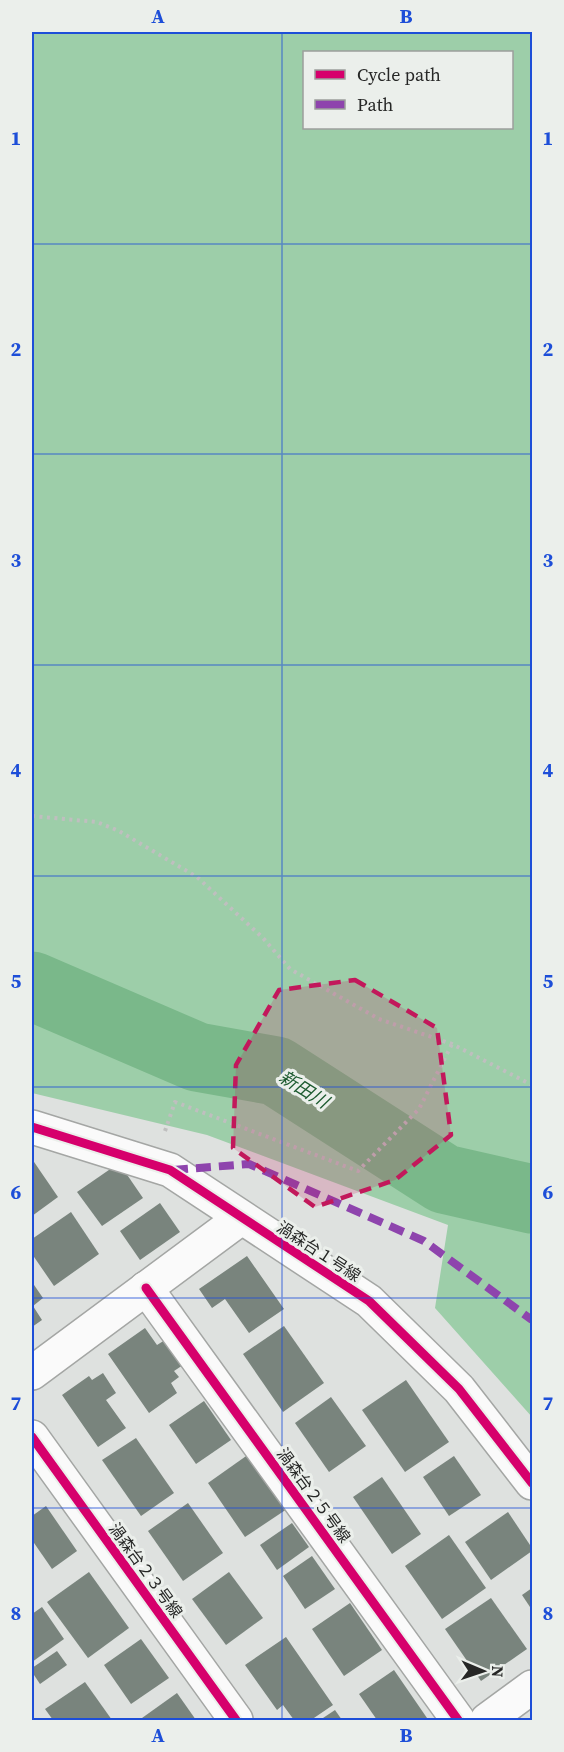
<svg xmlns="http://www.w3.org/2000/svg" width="564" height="1752" font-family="'Source Serif 4','Noto Sans JP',serif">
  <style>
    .forest { fill: #9dcea9; fill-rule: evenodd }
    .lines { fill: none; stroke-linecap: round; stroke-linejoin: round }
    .river { stroke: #7ab88a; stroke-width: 69 }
    .building { fill: #79847d }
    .minor-casing { stroke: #a4a6a4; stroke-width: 36 }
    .path { stroke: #bfbfbf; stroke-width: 4; stroke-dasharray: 3 4.5; stroke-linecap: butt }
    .minor { stroke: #fafafa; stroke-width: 33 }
    .quiet { stroke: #8e44ad; stroke-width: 8; stroke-dasharray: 15 8; stroke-linecap: butt }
    .cycleway-casing { stroke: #ebefeb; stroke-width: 13 }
    .cycleway { stroke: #d6006c; stroke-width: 9 }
    .marked { fill: #c2185b; fill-opacity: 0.2; stroke: #c2185b; stroke-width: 4.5; stroke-dasharray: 12 8; stroke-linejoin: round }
    .grid { fill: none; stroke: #1d4ed8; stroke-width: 1.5; stroke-opacity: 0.55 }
    .labels { text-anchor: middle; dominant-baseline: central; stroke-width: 6; stroke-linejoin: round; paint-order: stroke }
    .street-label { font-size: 16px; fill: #262726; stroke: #ebefeb }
    .water-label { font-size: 18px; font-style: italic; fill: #1d5b30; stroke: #ebefeb }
    .neatline { fill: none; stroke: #1d4ed8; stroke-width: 2 }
    .grid-label { font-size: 20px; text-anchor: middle; font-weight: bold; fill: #1d4ed8 }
  </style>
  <rect width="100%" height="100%" fill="#dee1df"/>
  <path class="forest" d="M32,32H532V1417L435,1308L448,1225L207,1135L32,1093ZM304,52H512V128H304Z"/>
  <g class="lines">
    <path class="river" d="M32,986L197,1057L276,1071L444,1179L532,1199"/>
  </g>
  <g class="building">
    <path d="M32,1159L58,1197L32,1216Z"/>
    <path d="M119,1163L143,1198L102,1226L77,1192Z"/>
    <path d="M160,1203L180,1232L140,1260L120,1231Z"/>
    <path d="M71,1212L99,1254L54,1286L32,1254V1239Z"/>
    <path d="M247,1256L284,1309L249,1333L225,1299L212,1308L199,1289Z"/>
    <path d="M32,1282L43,1298L33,1306L42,1320L32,1327Z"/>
    <path d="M284,1326L324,1383L283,1412L243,1354Z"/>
    <path d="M145,1328L157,1345L165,1340L183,1365L174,1371L179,1377L171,1383L177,1393L149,1413L108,1354Z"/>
    <path d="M103,1373L116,1393L106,1400L126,1428L98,1447L62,1395L89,1376L92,1380Z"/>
    <path d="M406,1380L449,1442L405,1472L362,1410Z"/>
    <path d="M331,1397L366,1446L329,1472L295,1423Z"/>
    <path d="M204,1401L231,1440L196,1464L169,1425Z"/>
    <path d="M136,1438L174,1493L141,1516L102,1460Z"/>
    <path d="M249,1454L287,1509L245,1537L208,1483Z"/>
    <path d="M454,1456L481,1495L449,1516L423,1477Z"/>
    <path d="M382,1477L421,1534L392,1554L353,1497Z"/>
    <path d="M188,1503L223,1553L183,1581L148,1531Z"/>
    <path d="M46,1506L77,1551L52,1569L32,1540V1516Z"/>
    <path d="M508,1512L532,1548V1551L491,1580L465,1542Z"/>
    <path d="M292,1523L309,1547L277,1570L260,1545Z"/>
    <path d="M449,1535L486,1588L442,1619L405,1566Z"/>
    <path d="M312,1556L335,1589L305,1609L283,1576Z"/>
    <path d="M89,1572L129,1628L88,1658L47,1602Z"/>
    <path d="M229,1572L263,1618L226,1645L192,1599Z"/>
    <path d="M532,1588V1610L522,1595Z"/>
    <path d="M491,1598L527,1649L481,1681L445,1629Z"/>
    <path d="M350,1603L382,1650L344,1676L312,1629Z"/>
    <path d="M42,1607L64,1639L32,1662V1614Z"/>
    <path d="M286,1637L333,1705L311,1720H294L283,1705L277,1710L245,1665Z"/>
    <path d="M141,1639L169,1678L131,1704L104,1665Z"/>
    <path d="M57,1651L67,1665L40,1684L32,1672V1668Z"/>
    <path d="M394,1670L427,1718L423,1720H377L359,1694Z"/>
    <path d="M85,1682L112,1720H53L45,1709Z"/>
    <path d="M177,1693L196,1720H143L142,1718Z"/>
    <path d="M335,1710L342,1720H320Z"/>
  </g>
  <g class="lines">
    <g class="minor-casing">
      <g id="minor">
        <path d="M32,1127L170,1170L369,1301L459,1389L532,1483"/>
        <path d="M146,1288L458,1720"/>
        <path d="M32,1373L241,1218"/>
        <path d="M32,1437L236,1720"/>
        <path d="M487,1720L532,1687"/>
      </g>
    </g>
    <g class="path">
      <path d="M32,816L97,822L119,831L197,877L263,938L290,969L379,1019L452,1044L532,1085"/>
      <path d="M165,1131L175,1102L358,1171L419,1109L452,1044"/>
    </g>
    <use href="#minor" class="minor"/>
    <path class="quiet" d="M173,1170L249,1164L424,1241L532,1320"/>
    <g class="cycleway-casing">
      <g id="cycleway">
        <path d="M32,1127L170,1170L369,1301L459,1389L532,1483"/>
        <path d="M146,1288L458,1720"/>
        <path d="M32,1437L236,1720"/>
      </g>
    </g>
    <use href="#cycleway" class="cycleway"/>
  </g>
  <path class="marked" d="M355,980L437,1028L451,1135L395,1180L315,1207L233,1148L236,1065L279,990Z"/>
  <path class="grid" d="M282,32V1720M32,244H532M32,454H532M32,665H532M32,876H532M32,1087H532M32,1298H532M32,1508H532"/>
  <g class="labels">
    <g class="street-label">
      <text transform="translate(319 1251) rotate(33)">渦森台１号線</text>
      <text transform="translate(314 1495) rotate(54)">渦森台２５号線</text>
      <text transform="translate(146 1570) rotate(54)">渦森台２３号線</text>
    </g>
    <g class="water-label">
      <text transform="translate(304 1089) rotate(32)">新田川</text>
    </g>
  </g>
  <rect width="564" height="1752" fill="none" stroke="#ebefeb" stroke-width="66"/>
  <rect x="303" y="51" width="210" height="78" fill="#ebefeb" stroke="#9c9f9c" stroke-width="1.5"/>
  <rect x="315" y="70" width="30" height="9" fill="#d6006c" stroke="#9c9f9c" stroke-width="1.5"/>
  <text x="357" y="81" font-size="18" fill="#262726">Cycle path</text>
  <rect x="315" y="100" width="30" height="9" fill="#8e44ad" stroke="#9c9f9c" stroke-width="1.5"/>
  <text x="357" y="111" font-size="18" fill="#262726">Path</text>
  <g transform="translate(483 1671) rotate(92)" stroke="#ebefeb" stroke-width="4.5" paint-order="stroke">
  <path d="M0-4.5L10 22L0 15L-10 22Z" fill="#262726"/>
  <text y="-9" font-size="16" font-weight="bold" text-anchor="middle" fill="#262726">N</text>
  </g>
  <rect x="33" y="33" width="498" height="1686" class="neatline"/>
  <g class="grid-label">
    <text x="158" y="23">A</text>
    <text x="406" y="23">B</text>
    <text x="16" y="145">1</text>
    <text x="548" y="145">1</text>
    <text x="16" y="356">2</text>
    <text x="548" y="356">2</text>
    <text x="16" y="567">3</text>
    <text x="548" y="567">3</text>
    <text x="16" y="777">4</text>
    <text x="548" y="777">4</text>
    <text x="16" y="988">5</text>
    <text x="548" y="988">5</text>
    <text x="16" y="1199">6</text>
    <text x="548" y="1199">6</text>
    <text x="16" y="1410">7</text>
    <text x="548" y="1410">7</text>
    <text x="16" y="1620">8</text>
    <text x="548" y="1620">8</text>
    <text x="158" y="1742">A</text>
    <text x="406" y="1742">B</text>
  </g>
</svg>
